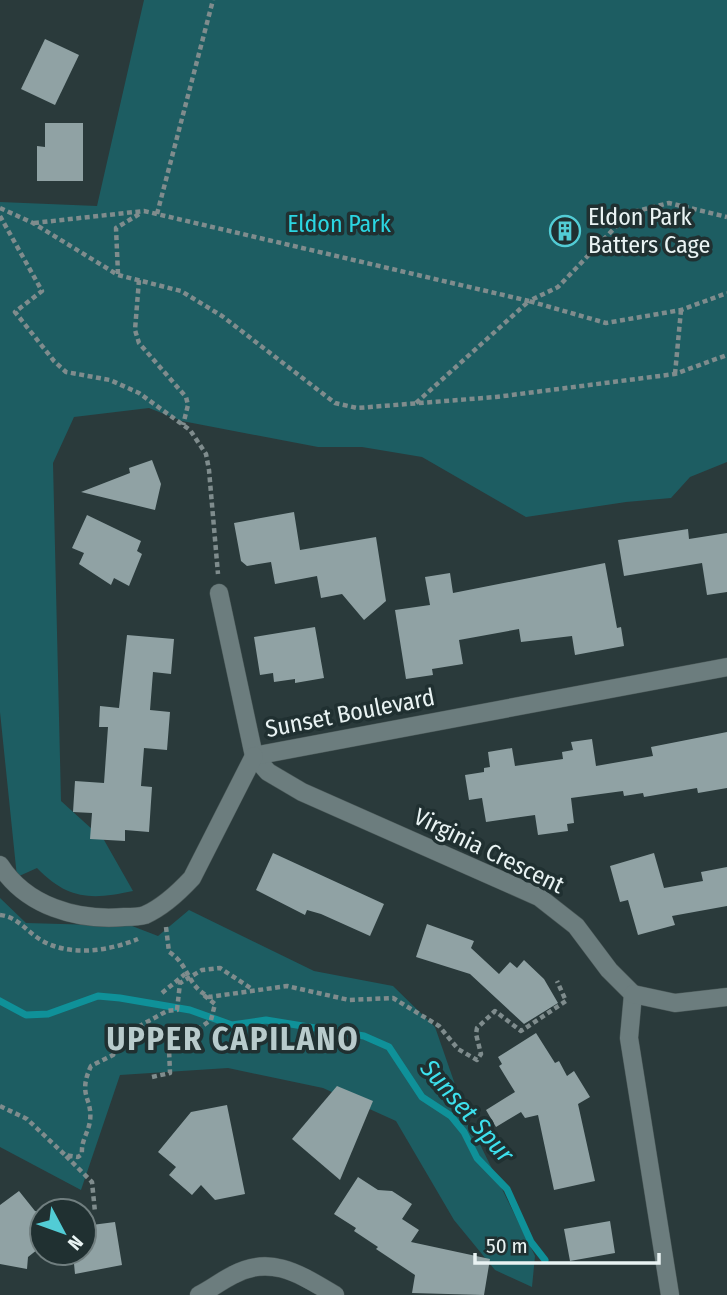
<svg xmlns="http://www.w3.org/2000/svg" width="727" height="1295" font-family="'Fira Sans Condensed',sans-serif">
  <style>
    .green { fill: #1d5d62 }
    .lines { fill: none; stroke-linecap: round; stroke-linejoin: round }
    .stream { stroke: #0f9199; stroke-width: 7 }
    .building { fill: #90a2a4 }
    .street-casing { stroke: #4a5858; stroke-width: 19 }
    .path { stroke: #7f8c8d; stroke-width: 4.5; stroke-dasharray: 5 3.5; stroke-linecap: butt }
    .street { stroke: #6c7d7e; stroke-width: 18 }
    .labels { text-anchor: middle; dominant-baseline: central; stroke-width: 7; stroke-linejoin: round; paint-order: stroke }
    .poi-label { font-size: 24px; fill: #e9f3f3; stroke: #203031; text-anchor: start }
    .park-label { font-size: 24px; fill: #2bd6e2; stroke: #203031 }
    .street-label { font-size: 24px; fill: #e9f3f3; stroke: #203031 }
    .water-label { font-size: 26px; font-style: italic; fill: #3de0ed; stroke: #203031 }
    .district-label { font-size: 32px; font-weight: bold; letter-spacing: 2px; fill: #b8cbcc; stroke: #203031 }
  </style>
  <rect width="100%" height="100%" fill="#2a3a3b"/>
  <g class="green">
    <path d="M144,0H727V462L690,477L671,498L626,502L526,517L422,457L362,447H318L182,421L149,408L74,417L53,463L61,801L104,840L133,891C92,900 68,900 37,868L17,877L0,712V202L97,206Z"/>
    <path d="M0,898L26,923L132,926L158,936L189,910L314,971L393,986L435,1027L466,1116L535,1256L532,1287L495,1270L454,1220L396,1121L323,1088L228,1068L120,1075L81,1190L0,1147Z"/>
  </g>
  <g class="lines">
    <path class="stream" d="M0,1001L26,1015L48,1014L98,996L120,998L190,1010L232,1025L266,1020L364,1036L389,1047L422,1097L451,1116L464,1132L477,1158L507,1189L531,1242L545,1260"/>
  </g>
  <g class="building">
    <path d="M45,39L79,55L55,105L21,89Z"/>
    <path d="M45,123H83V181H37V146L45,147Z"/>
    <path d="M152,460L161,484L155,510L81,492L130,473L129,468Z"/>
    <path d="M294,512L300,550L376,537L386,601L364,620L342,594L321,598L317,576L275,584L271,562L247,566L241,561L234,523Z"/>
    <path d="M87,515L141,541L137,551L142,554L129,586L114,578L111,585L79,564L84,553L72,548Z"/>
    <path d="M688,529L689,539L727,533V592L707,595L702,563L624,576L618,540Z"/>
    <path d="M605,563L617,628L621,627L624,646L575,655L572,636L521,642L519,629L459,640L463,664L432,669L433,675L406,679L395,610L430,605L425,577L450,573L453,593Z"/>
    <path d="M315,627L324,678L295,683V679L274,682L273,673L260,675L254,637Z"/>
    <path d="M127,635L174,639L171,674L153,672L150,710L170,712L167,750L144,748L141,786L152,787L149,832L125,830V841L90,839L92,813L73,812L75,781L104,783L108,727H99L100,706L119,708Z"/>
    <path d="M727,732V788L698,793L697,788L644,797L643,793L624,796L623,791L571,798L574,823L567,824L568,831L538,835L535,815L486,822L482,798L469,800L465,775L484,772V768L490,767L488,752L512,748L515,766L563,759L562,752L573,750L571,742L592,739L596,766L653,756L651,747Z"/>
    <path d="M273,853L384,904L370,936L321,914L307,910L305,915L256,890Z"/>
    <path d="M654,853L664,888L703,881L701,872L727,867V906L672,916L675,925L638,935L628,900L620,902L610,866Z"/>
    <path d="M427,924L474,941L471,948L499,974L510,962L517,968L524,960L544,979L558,1003L524,1024L470,974L416,957Z"/>
    <path d="M536,1033L555,1063L559,1061L567,1076L574,1071L590,1097L578,1104L595,1181L554,1190L538,1115L525,1118L521,1112L496,1127L486,1110L515,1092L499,1066L502,1064L498,1057Z"/>
    <path d="M337,1086L373,1101L340,1180L292,1139Z"/>
    <path d="M227,1105L245,1194L215,1200L201,1185L192,1195L169,1175L176,1167L158,1152L191,1112Z"/>
    <path d="M358,1177L378,1190L392,1191L412,1204L402,1219L419,1230L411,1242L490,1259L484,1295L412,1293L415,1275L376,1249L378,1247L354,1231L356,1228L334,1214Z"/>
    <path d="M19,1191L35,1211L42,1212V1246L28,1257L27,1269L0,1264V1205Z"/>
    <path d="M610,1221L615,1253L570,1261L564,1229Z"/>
    <path d="M115,1222L122,1265L75,1274L73,1253H84V1226Z"/>
  </g>
  <g class="lines">
    <g class="street-casing">
      <g id="street">
        <path d="M219,593L254,756L268,772L302,792L539,897L576,926L609,970L633,994"/>
        <path d="M254,756L727,667"/>
        <path d="M0,865C26,906 77,921 124,917C130,917 139,917 145,915C163,907 179,892 192,878L254,756"/>
        <path d="M633,994L629,1038L670,1295"/>
        <path d="M633,994L675,1003L727,997"/>
        <path d="M199,1295C211,1289 221,1281 233,1275C271,1254 301,1275 335,1295"/>
      </g>
    </g>
    <g class="path">
      <path d="M0,208L33,223L118,275L181,291L222,316L335,403L357,408L496,397L675,374L727,355"/>
      <path d="M157,214L213,0"/>
      <path d="M0,216L42,291L15,312L54,361L66,372L110,380L139,393L190,430L206,454L209,470L218,574"/>
      <path d="M34,223L144,211L529,301L558,287L629,213L669,203L727,217"/>
      <path d="M118,274L116,228L141,213"/>
      <path d="M139,280L135,330L139,343L186,397L188,405L183,425"/>
      <path d="M675,374L681,310"/>
      <path d="M416,403L529,301L606,323L681,310L727,293"/>
      <path d="M0,915C18,917 26,931 41,940C69,957 109,951 138,939"/>
      <path d="M166,927L169,952C190,965 185,984 209,997L287,986L349,1000L393,998L439,1026L458,1049L477,1060L481,1054L476,1034L477,1028L495,1011L521,1031L566,1001L557,981"/>
      <path d="M162,993L185,974"/>
      <path d="M152,1077L170,1073L169,1049L211,1020L215,1004L201,993"/>
      <path d="M0,1106L27,1119L65,1155L78,1157L82,1154C81,1140 88,1134 90,1121C93,1098 77,1096 91,1066L113,1055L127,1033L136,1028L167,1011L177,1010L180,983L202,970L220,968L252,989"/>
      <path d="M66,1156L92,1182L95,1212"/>
    </g>
    <use href="#street" class="street"/>
  </g>
  <defs>
    <g id="building-ring" transform="scale(1.575)"><circle r="9.5" fill="#203031" stroke="#52ccd5" stroke-width="1.5"/><path d="M-4-6H4V6H1V3H-1V6H-4ZM-2.5-4.3h1.7v1.8h-1.7ZM.8-4.3h1.7v1.8H.8ZM-2.5-1h1.7V.8h-1.7ZM.8-1h1.7V.8H.8Z" fill="#52ccd5"/></g>
  </defs>
  <g fill-rule="evenodd">
    <use href="#building-ring" x="565" y="231"/>
  </g>
  <g class="labels">
    <g class="poi-label">
      <text x="588" y="217">Eldon Park<tspan x="588" dy="28">Batters Cage</tspan></text>
    </g>
    <g class="park-label">
      <text x="339" y="224">Eldon Park</text>
    </g>
    <g class="street-label">
      <text transform="translate(350 713) rotate(-11)">Sunset Boulevard</text>
      <text transform="translate(489 851) rotate(26)">Virginia Crescent</text>
    </g>
    <g class="water-label">
      <text transform="translate(467 1111) rotate(49)">Sunset Spur</text>
    </g>
    <g class="district-label">
      <text x="233" y="1039">UPPER CAPILANO</text>
    </g>
  </g>
  <g transform="translate(63 1232) rotate(131)"><circle r="33" fill="#203031" stroke="#707e7f" stroke-width="2"/>
  <path d="M0-5L12 26L0 18L-12 26Z" fill="#52ccd5"/>
  <text y="-10" font-size="19" font-weight="bold" text-anchor="middle" fill="#e9f3f3">N</text>
  </g>
  <path d="M475 1253v10h184v-10" fill="none" stroke="#e9f3f3" stroke-width="3.5"/>
  <text x="486" y="1253" font-size="21" fill="#e9f3f3" stroke="#203031" stroke-width="5" paint-order="stroke">50 m</text>
</svg>
